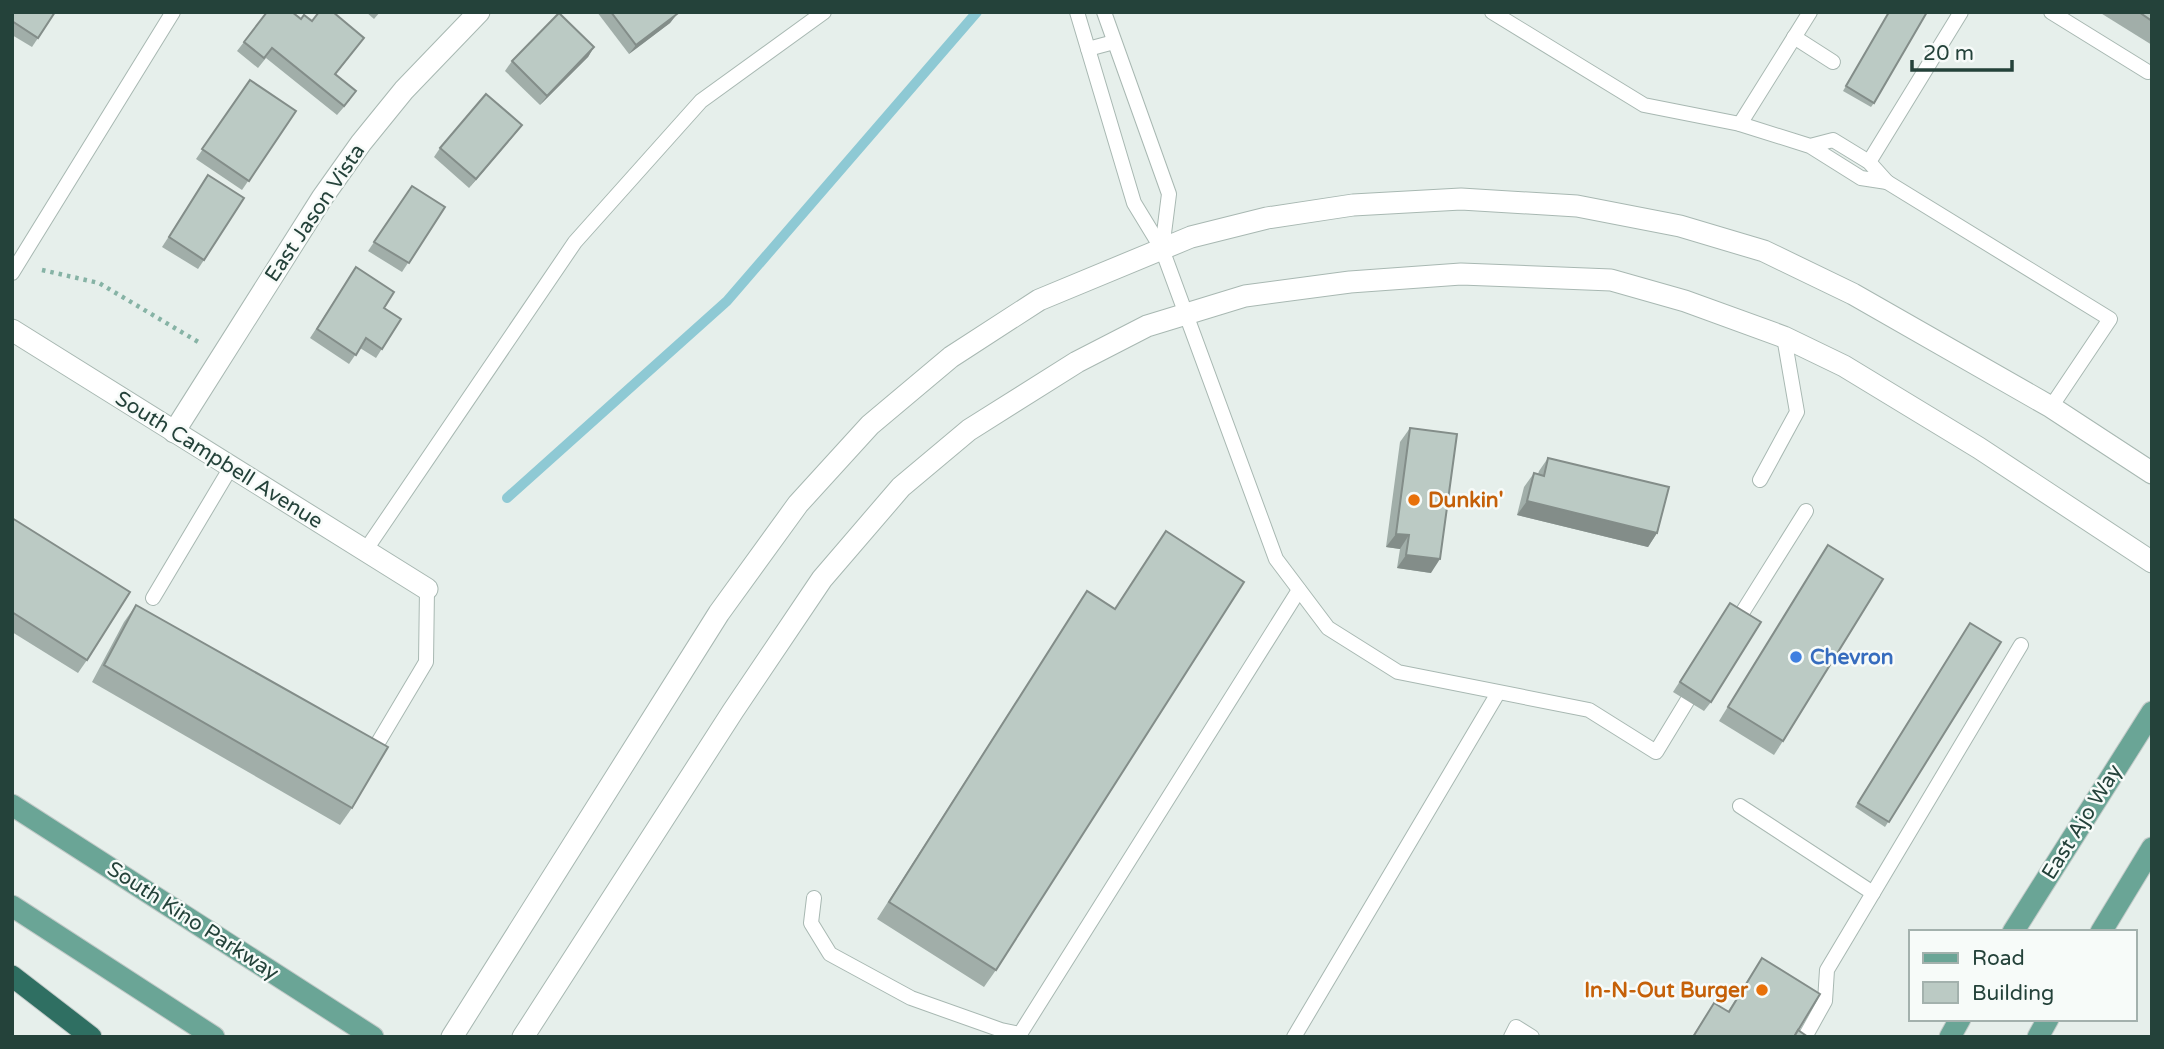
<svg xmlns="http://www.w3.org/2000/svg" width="2164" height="1049" font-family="'Varela Round',sans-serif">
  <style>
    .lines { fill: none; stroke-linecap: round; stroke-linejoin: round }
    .stream { stroke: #8ec9d4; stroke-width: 10 }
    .service-casing { stroke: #a8b8b2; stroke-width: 16 }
    .minor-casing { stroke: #a8b8b2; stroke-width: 23 }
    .primary-casing { stroke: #c2cac8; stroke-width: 23 }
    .motorway-casing { stroke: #c2cac8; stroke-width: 23 }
    .path { stroke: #86b3a5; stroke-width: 4.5; stroke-dasharray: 3.5 5; stroke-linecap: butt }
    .service { stroke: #fff; stroke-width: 14 }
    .minor { stroke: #fff; stroke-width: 21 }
    .primary { stroke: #6aa596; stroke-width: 21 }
    .motorway { stroke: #2f6f62; stroke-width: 21 }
    .wall { fill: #a1aea9 }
    .shaded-wall { fill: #838d89 }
    .building { fill: #bbcac4; stroke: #838d89; stroke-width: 2 }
    .food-dot { fill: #e8710a; stroke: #f7fbf9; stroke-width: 2.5 }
    .shop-dot { fill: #3f7fe0; stroke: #f7fbf9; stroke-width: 2.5 }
    .labels { text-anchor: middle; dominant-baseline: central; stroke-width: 5; stroke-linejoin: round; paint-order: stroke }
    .street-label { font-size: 21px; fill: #24423a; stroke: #f7fbf9 }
    .food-label { font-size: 21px; font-weight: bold; fill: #c56008; stroke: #f7fbf9; text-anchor: start }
    .shop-label { font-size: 21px; font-weight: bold; fill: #366cbe; stroke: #f7fbf9; text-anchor: start }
  </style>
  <rect width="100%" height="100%" fill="#e6efeb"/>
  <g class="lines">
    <path class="stream" d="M507,498L727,301L977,12"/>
    <g class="service-casing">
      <g id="service">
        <path d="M1077,12L1134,203L1162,249L1276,559L1328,628L1398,672L1589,710L1656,752L1687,701"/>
        <path d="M1104,12L1169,194L1162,249"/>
        <path d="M1492,12L1644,105L1740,124L1810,146L1861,178L1887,182L1869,162L1833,140L1810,146"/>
        <path d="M2051,12L2148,72"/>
        <path d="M1794,37L1833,62"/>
        <path d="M1088,49L1114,42"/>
        <path d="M1740,124L1810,12"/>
        <path d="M1869,162L1961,12"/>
        <path d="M1887,182L2110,319L2051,407"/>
        <path d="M12,273L173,12"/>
        <path d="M1760,480L1797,412L1784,337"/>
        <path d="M365,551L575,242L701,101L824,12"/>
        <path d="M153,598L231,467"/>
        <path d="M1737,621L1806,511"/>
        <path d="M379,741L426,662L427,589"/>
        <path d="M1740,806L1873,893"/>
        <path d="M814,898L811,923L830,954L911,998L1001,1030L1020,1034L1299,590"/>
        <path d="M1294,1037L1498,693"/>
        <path d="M1511,1037L1516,1027L1532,1037"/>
        <path d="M1805,1037L1825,1001L1827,970L2021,645"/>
      </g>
    </g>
    <g class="minor-casing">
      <g id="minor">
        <path d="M12,330L427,589"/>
        <path d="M174,432L322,198L361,143L404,90L479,12"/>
        <path d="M452,1037L719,613L798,504L870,425L951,357L1039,300L1191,237L1267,218L1353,205L1461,199L1577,206L1680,226L1764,251L1853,294L2051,407L2152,473"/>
        <path d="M523,1037L733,711L822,579L901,487L969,430L1077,362L1147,326L1245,296L1350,282L1461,274L1611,280L1685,301L1784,337L1844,366L1979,448L2152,562"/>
      </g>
    </g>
    <g class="primary-casing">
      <g id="primary">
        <path d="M12,805L373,1037"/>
        <path d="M12,906L214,1037"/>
        <path d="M2013,932L2152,712"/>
        <path d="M2101,932L2152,848"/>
        <path d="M1950,1037L1960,1019"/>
        <path d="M2038,1037L2048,1019"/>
      </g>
    </g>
    <g class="motorway-casing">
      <path id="motorway" d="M12,976L91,1037"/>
    </g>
    <path class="path" d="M42,270L99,283L200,343"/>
    <use href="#service" class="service"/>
    <use href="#minor" class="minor"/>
    <use href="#primary" class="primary"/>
    <use href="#motorway" class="motorway"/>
  </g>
  <g class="wall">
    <path d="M12,12L38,38L32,47L12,35Z"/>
    <path d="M366,12H380L374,19Z"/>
    <path d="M597,12H675L677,14L670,23L629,54Z"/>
    <path d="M1889,12L1874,103L1871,107L1843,91Z"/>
    <path d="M2099,12H2152V45Z"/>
    <path d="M301,19L364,38L336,74L350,100L337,115L266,58L258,68L237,51L244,42Z"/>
    <path d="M594,47L588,57L540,105L505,71L512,61Z"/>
    <path d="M250,80L296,111L242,190L196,159Z"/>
    <path d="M522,125L515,134L469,188L434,157L440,148Z"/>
    <path d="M202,185L204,260L198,269L162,247Z"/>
    <path d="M412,186L445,207L402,272L368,251Z"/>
    <path d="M350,277L384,308L401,319L376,358L360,348L349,364L310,338Z"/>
    <path d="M1410,428L1431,573L1397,568L1400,549L1386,547L1400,442Z"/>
    <path d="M1548,458L1657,533L1648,547L1517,515L1524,487L1534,473L1538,474L1539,471Z"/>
    <path d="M12,518L87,660L78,673L12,632Z"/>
    <path d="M1166,531L996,970L984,987L877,919L1087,591L1115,609Z"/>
    <path d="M1828,545L1783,741L1774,755L1719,721L1819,559Z"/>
    <path d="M1730,603L1711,702L1704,711L1673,692Z"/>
    <path d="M136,605L352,808L340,825L92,682L124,622Z"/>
    <path d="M1970,623L2001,642L1885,827L1855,807Z"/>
    <path d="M1762,958L1798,1030L1808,1037H1692L1714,1003L1728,1011Z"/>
  </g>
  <g class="shaded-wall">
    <path d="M677,14L670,23L629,54L636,45Z"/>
    <path d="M594,47L588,57L540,105L547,96Z"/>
    <path d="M522,125L515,134L469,188L476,179Z"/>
    <path d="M1527,501L1657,533L1648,547L1517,515Z"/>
    <path d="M1396,534L1409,535L1400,549L1386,547Z"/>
    <path d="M1406,555L1440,559L1431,573L1397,568Z"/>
  </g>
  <g class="building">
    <path d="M12,12H55L38,38L12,21Z"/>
    <path d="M267,12H292L301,19L304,15L312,21L319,12H333L364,38L335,74L356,91L344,106L272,48L264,58L244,42Z"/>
    <path d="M611,12H675L677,14L636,45Z"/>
    <path d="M1889,12H1927L1874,103L1846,86Z"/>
    <path d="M2139,12H2152V21Z"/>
    <path d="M559,13L594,47L547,96L512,61Z"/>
    <path d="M250,80L296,111L249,181L202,149Z"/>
    <path d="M486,94L522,125L476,179L440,148Z"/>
    <path d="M208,175L244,198L204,260L169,237Z"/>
    <path d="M412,186L445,207L409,263L374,242Z"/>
    <path d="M356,267L394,292L384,308L401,319L382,349L366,338L356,355L317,329Z"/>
    <path d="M1410,428L1457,434L1440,559L1406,555L1409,535L1396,534Z"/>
    <path d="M1548,458L1669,487L1657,533L1527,501L1534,473L1544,476Z"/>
    <path d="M12,518L130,592L87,660L12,612Z"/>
    <path d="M1166,531L1244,582L996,970L889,902L1087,591L1115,609Z"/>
    <path d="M1828,545L1883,579L1783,741L1728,707Z"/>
    <path d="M1730,603L1761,622L1711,702L1680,682Z"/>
    <path d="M136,605L388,747L352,808L104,665Z"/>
    <path d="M1970,623L2001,642L1889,822L1858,803Z"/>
    <path d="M1762,958L1820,994L1794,1037H1693L1714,1003L1729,1012Z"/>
    <path d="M1798,1030L1808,1037H1794Z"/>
  </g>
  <g class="food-dot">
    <circle cx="1414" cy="500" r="7"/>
    <circle cx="1762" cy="990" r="7"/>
  </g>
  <circle class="shop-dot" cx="1796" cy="657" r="7"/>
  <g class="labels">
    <g class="street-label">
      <text transform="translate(315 213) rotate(-56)">East Jason Vista</text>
      <text transform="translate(219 460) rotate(32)">South Campbell Avenue</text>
      <text transform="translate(2082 822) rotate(-58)">East Ajo Way</text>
      <text transform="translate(193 921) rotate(33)">South Kino Parkway</text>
    </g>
    <g class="food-label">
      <text x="1428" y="500">Dunkin'</text>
      <text x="1748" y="990" text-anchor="end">In-N-Out Burger</text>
    </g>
    <g class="shop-label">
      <text x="1810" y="657">Chevron</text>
    </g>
  </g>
  <rect width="2164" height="1049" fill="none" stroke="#24423a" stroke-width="28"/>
  <rect x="1909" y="930" width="228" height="91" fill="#f7fbf9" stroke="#a3b1ad" stroke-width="2"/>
  <rect x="1923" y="953" width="35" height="10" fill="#6aa596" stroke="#a3b1ad" stroke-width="2"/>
  <text x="1972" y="965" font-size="21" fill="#24423a">Road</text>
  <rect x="1923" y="982" width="35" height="21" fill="#bbcac4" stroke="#a3b1ad" stroke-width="2"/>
  <text x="1972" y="1000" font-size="21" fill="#24423a">Building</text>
  <path d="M1912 60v10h100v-10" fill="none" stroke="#24423a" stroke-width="3.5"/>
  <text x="1923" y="60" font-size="21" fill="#24423a" stroke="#f7fbf9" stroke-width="5" paint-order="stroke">20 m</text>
</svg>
